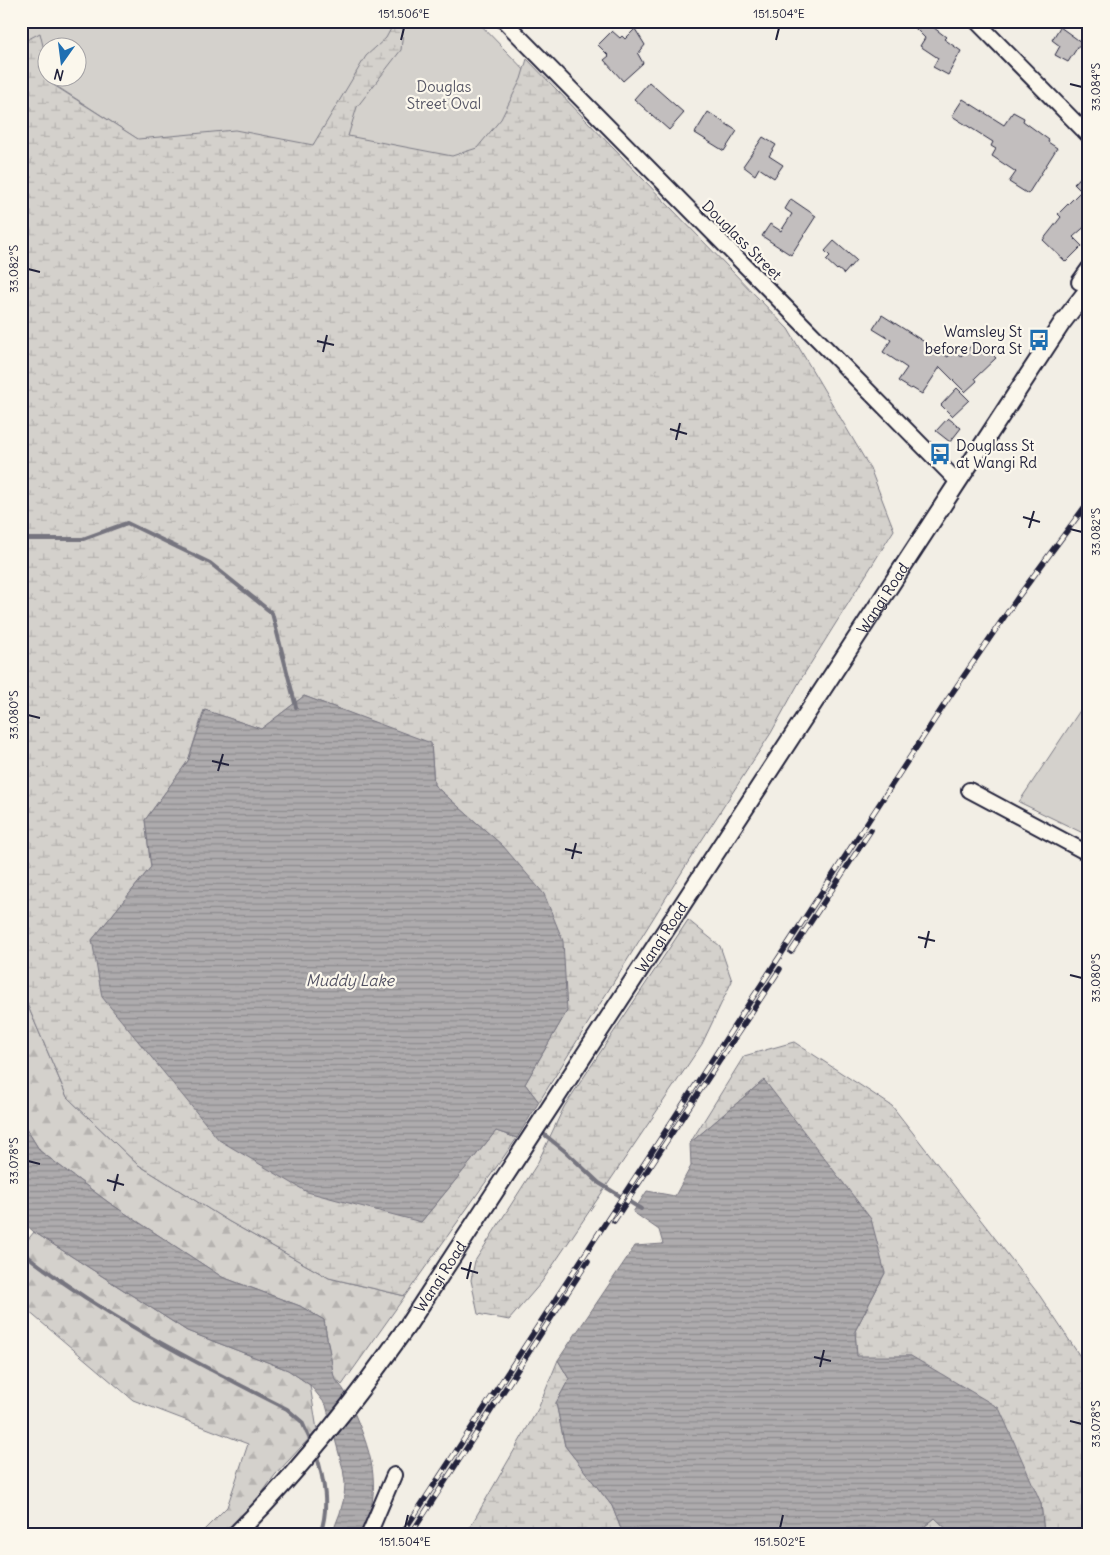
<svg xmlns="http://www.w3.org/2000/svg" width="1110" height="1555" font-family="Delius,sans-serif">
  <style>
    .green { fill: #d4d1cc; stroke: #7b7a84; fill-rule: evenodd }
    .forest { fill: url(#forest-firs); stroke: #7b7a84 }
    .wetland { fill: url(#wetland-marsh); stroke: #7b7a84 }
    .water { fill: url(#water-rules); stroke: #76747f }
    .lines { fill: none; stroke-linecap: round; stroke-linejoin: round }
    .stream { stroke: #76747f; stroke-width: 4 }
    .building { fill: #c2bebe; stroke: #22223b }
    .minor-casing { stroke: #22223b; stroke-width: 18 }
    .major-casing { stroke: #22223b; stroke-width: 20 }
    .minor { stroke: #fbf7ec; stroke-width: 14 }
    .major { stroke: #fbf7ec; stroke-width: 16 }
    .rail-casing { stroke: #22223b; stroke-width: 5.5 }
    .rail { stroke: #fbf7ec; stroke-width: 4; stroke-dasharray: 11; stroke-linecap: butt }
    .ticks { fill: none; stroke: #22223b; stroke-width: 2 }
    .labels { text-anchor: middle; dominant-baseline: central; stroke-width: 4.5; stroke-linejoin: round; paint-order: stroke }
    .park-label { font-size: 15px; fill: #575766; stroke: #fbf7ec }
    .street-label { font-size: 15px; fill: #22223b; stroke: #fbf7ec }
    .poi-label { font-size: 15px; fill: #22223b; stroke: #fbf7ec; text-anchor: end }
    .water-label { font-size: 16px; font-style: italic; fill: #535263; stroke: #fbf7ec }
    .neatline { fill: none; stroke: #22223b; stroke-width: 2 }
    .ticks-label { font-size: 12px; text-anchor: middle; fill: #22223b }
  </style>
  <defs>
    <pattern id="forest-firs" width="22" height="20" patternUnits="userSpaceOnUse" patternTransform="scale(1.25)"><rect width="22" height="20" fill="#d4d1cc"/><path d="M5 1l3.5 6h-7zM16 11l3.5 6h-7z" fill="#b6b3b0"/></pattern>
    <pattern id="wetland-marsh" width="20" height="14" patternUnits="userSpaceOnUse" patternTransform="scale(1.25)"><rect width="20" height="14" fill="#d4d1cc"/><path d="M1 5h8M5 5V1M11 12h8M15 12V8" fill="none" stroke="#b6b3b0"/></pattern>
    <pattern id="water-rules" width="6" height="5" patternUnits="userSpaceOnUse" patternTransform="scale(1.25)"><rect width="6" height="5" fill="#aeabad"/><path d="M0 2.5h6" fill="none" stroke="#8d8b8e"/></pattern>
  </defs>
  <rect width="100%" height="100%" fill="#f2eee5"/>
  <filter id="ink" filterUnits="userSpaceOnUse"><feTurbulence type="fractalNoise" baseFrequency=".02" numOctaves="2"/><feDisplacementMap in="SourceGraphic" scale="10" xChannelSelector="R" yChannelSelector="G"/><feConvolveMatrix kernelMatrix="1 2 1 2 8 2 1 2 1" color-interpolation-filters="sRGB"/></filter>
  <g filter="url(#ink)">
    <g class="green">
      <path d="M21,21H477L559,106L487,198L173,162L21,63ZM48,48H78V78H48Z"/>
      <path d="M1089,697V836L1019,802Z"/>
    </g>
    <g class="forest">
      <path d="M21,990L67,1097L137,1164L228,1221L329,1278L405,1296L342,1385L334,1378L324,1320L300,1306L222,1277L108,1202L40,1151L21,1120Z"/>
      <path d="M34,1232L187,1331L288,1370L310,1385L317,1430L275,1475L247,1514L221,1534H200L227,1507L248,1444L133,1400L21,1305V1248Z"/>
    </g>
    <g class="wetland">
      <path d="M395,21H404L401,50L357,107L348,136L452,156L477,148L501,119L521,79L527,59L788,329L870,468L894,530L801,679L771,733L700,843L539,1102L525,1084L567,1011L503,846L434,785L431,744L304,696L261,729L204,710L188,761L145,820L151,867L92,940L421,1222L496,1131L517,1138L405,1296L329,1278L228,1221L137,1164L67,1097L21,990V43L40,33L47,63L48,78H51L52,84L138,139L235,130L313,145L366,56L386,38Z"/>
      <path d="M688,920L720,946L732,981L702,1044L541,1283L509,1320L478,1314L471,1280L475,1261L537,1164L564,1107Z"/>
      <path d="M794,1042L892,1106L1040,1296L1089,1370V1534H1044L1041,1503L911,1356L857,1357L855,1331L885,1273L764,1080L690,1143L744,1056Z"/>
      <path d="M558,1360L569,1379L556,1403L565,1446L612,1506L623,1534H466L538,1409Z"/>
      <path d="M935,1518L952,1534H915Z"/>
    </g>
    <g class="water">
      <path d="M304,696L431,743L434,785L503,846L544,894L563,941L567,1011L525,1084L539,1102L517,1138L496,1131L421,1222L307,1192L219,1140L102,997L92,940L151,867L145,820L188,761L205,710L261,729Z"/>
      <path d="M764,1080L871,1219L885,1273L855,1331L857,1356H911L999,1408L1041,1503L1044,1534H952L935,1518L915,1534H623L612,1506L565,1446L556,1403L569,1379L558,1360L635,1246L663,1244L659,1230L633,1212L647,1191L675,1196L691,1166L690,1143Z"/>
      <path d="M21,1120L40,1151L108,1202L222,1277L300,1306L324,1320C326,1333 328,1345 331,1358C332,1364 332,1371 334,1376C336,1382 342,1386 345,1392C367,1442 386,1479 363,1534H332L340,1513L344,1498L345,1483L343,1469L326,1405L310,1385L288,1370L187,1331L34,1232L21,1220Z"/>
    </g>
    <g class="lines">
      <g class="stream">
        <path d="M21,539H83L127,523L210,563L272,613L296,707"/>
        <path d="M540,1131L566,1152L599,1183L641,1209"/>
        <path d="M21,1251C102,1316 195,1362 287,1409L302,1422L312,1444"/>
        <path d="M316,1453C324,1480 330,1507 320,1534"/>
      </g>
    </g>
    <g class="building">
      <path d="M908,21H925L946,37L944,39L961,51L948,75L933,67L938,58L920,46L925,38Z"/>
      <path d="M1060,27L1081,42L1068,62L1055,55L1060,46L1052,40Z"/>
      <path d="M635,29L645,45L638,54L643,63L623,81L604,60L609,56L598,45L612,31L620,38L622,36L625,39Z"/>
      <path d="M649,82L684,113L669,130L634,99Z"/>
      <path d="M963,99L1004,125L1013,112L1024,118L1023,121L1049,140L1048,142L1057,148L1028,194L1009,182L1016,172L992,156L996,149L991,146L993,142L952,116Z"/>
      <path d="M708,112L737,131L724,151L695,133Z"/>
      <path d="M763,137L776,145L769,156L783,165L774,178L759,168L755,175L743,166Z"/>
      <path d="M1089,168V223L1073,237L1082,246L1066,262L1043,240L1061,217L1058,214L1081,191L1074,184Z"/>
      <path d="M791,199L816,216L791,255L762,236L770,224L781,231L792,214L785,209Z"/>
      <path d="M834,241L856,260L844,274L838,269L837,270L826,260L830,256L825,251Z"/>
      <path d="M882,315L948,357L952,351L961,356L977,340L996,358L975,378L977,381L965,392L940,367L922,394L912,388L911,389L898,381L907,368L883,352L891,340L873,329Z"/>
      <path d="M957,388L969,400L952,416L941,405Z"/>
      <path d="M948,418L961,428L950,442L936,431Z"/>
    </g>
    <g class="lines">
      <g class="minor-casing">
        <g id="minor">
          <path d="M504,21L958,482"/>
          <path d="M976,21L1089,136"/>
          <path d="M1079,282L1089,268"/>
          <path d="M969,790L1089,854"/>
          <path d="M369,1534L394,1475"/>
        </g>
      </g>
      <g class="major-casing">
        <g id="major">
          <path id="s1" d="M236,1534C301,1470 356,1399 408,1325L958,482L1062,323L1089,288"/>
        </g>
      </g>
      <use href="#minor" class="minor"/>
      <use href="#major" class="major"/>
      <g class="rail-casing">
        <g id="rail">
          <path d="M791,952L871,830"/>
          <path d="M614,1221L780,969"/>
          <path d="M402,1534L948,699L1018,597L1089,501"/>
          <path d="M411,1534L588,1261"/>
        </g>
      </g>
      <use href="#rail" class="rail"/>
    </g>
  </g>
  <path class="ticks" d="M401,40L404,28M776,40L779,28M1070,84L1082,87M28,269L40,272M317,341L334,345M323,352L327,335M670,429L687,434M676,440L680,423M1023,517L1040,522M1029,528L1034,511M1070,529L1082,532M28,715L40,718M212,761L229,765M218,771L223,754M565,849L582,853M572,859L576,843M918,937L935,941M925,948L929,931M1070,975L1082,978M28,1161L40,1164M107,1180L124,1185M114,1191L118,1174M461,1268L478,1273M467,1279L471,1262M814,1357L831,1361M820,1367L824,1350M1070,1421L1082,1424M405,1528L408,1515M780,1528L783,1515"/>
  <defs>
    <g id="bus-bare" transform="scale(1.725)"><path d="M-5-6H5V4H4V6H2V4H-2V6H-4V4H-5ZM-3.5-4V0h7V-4ZM-3.5 1.2v1.5H-2V1.2ZM2 1.2v1.5H3.5V1.2Z" fill="#1f6fb2" stroke="#fbf7ec" stroke-width="2.5" paint-order="stroke"/></g>
  </defs>
  <g fill-rule="evenodd">
    <use href="#bus-bare" x="1039" y="340"/>
    <use href="#bus-bare" x="940" y="454"/>
  </g>
  <g class="labels">
    <g class="park-label">
      <text x="444" y="86">Douglas<tspan x="444" dy="17">Street Oval</tspan></text>
    </g>
    <g class="street-label">
      <text transform="translate(742 240) rotate(45)">Douglass Street</text>
      <text stroke="none"><textPath href="#s1" startOffset="1139">Wangi Road</textPath></text>
      <text stroke="none"><textPath href="#s1" startOffset="734">Wangi Road</textPath></text>
      <text stroke="none"><textPath href="#s1" startOffset="329">Wangi Road</textPath></text>
    </g>
    <g class="poi-label">
      <text x="1022" y="331">Wamsley St<tspan x="1022" dy="17">before Dora St</tspan></text>
      <text x="956" y="445" text-anchor="start">Douglass St<tspan x="956" dy="17">at Wangi Rd</tspan></text>
    </g>
    <g class="water-label">
      <text x="350" y="980">Muddy Lake</text>
    </g>
  </g>
  <rect width="1110" height="1555" fill="none" stroke="#fbf7ec" stroke-width="55"/>
  <g transform="translate(62 62) rotate(194)"><circle r="24" fill="#fbf7ec" stroke="#a4a2a5"/>
  <path d="M0-4L9 19L0 12L-9 19Z" fill="#1f6fb2"/>
  <text y="-8" font-size="14" font-weight="bold" text-anchor="middle" fill="#22223b">N</text>
  </g>
  <rect x="28" y="28" width="1054" height="1500" class="neatline"/>
  <g class="ticks-label">
    <text x="404" y="18">151.506°E</text>
    <text x="779" y="18">151.504°E</text>
    <text transform="translate(1096 87) rotate(-90)" y="4">33.084°S</text>
    <text transform="translate(14 269) rotate(-90)" y="4">33.082°S</text>
    <text transform="translate(1096 532) rotate(-90)" y="4">33.082°S</text>
    <text transform="translate(14 715) rotate(-90)" y="4">33.080°S</text>
    <text transform="translate(1096 978) rotate(-90)" y="4">33.080°S</text>
    <text transform="translate(14 1161) rotate(-90)" y="4">33.078°S</text>
    <text transform="translate(1096 1424) rotate(-90)" y="4">33.078°S</text>
    <text x="405" y="1546">151.504°E</text>
    <text x="780" y="1546">151.502°E</text>
  </g>
</svg>
